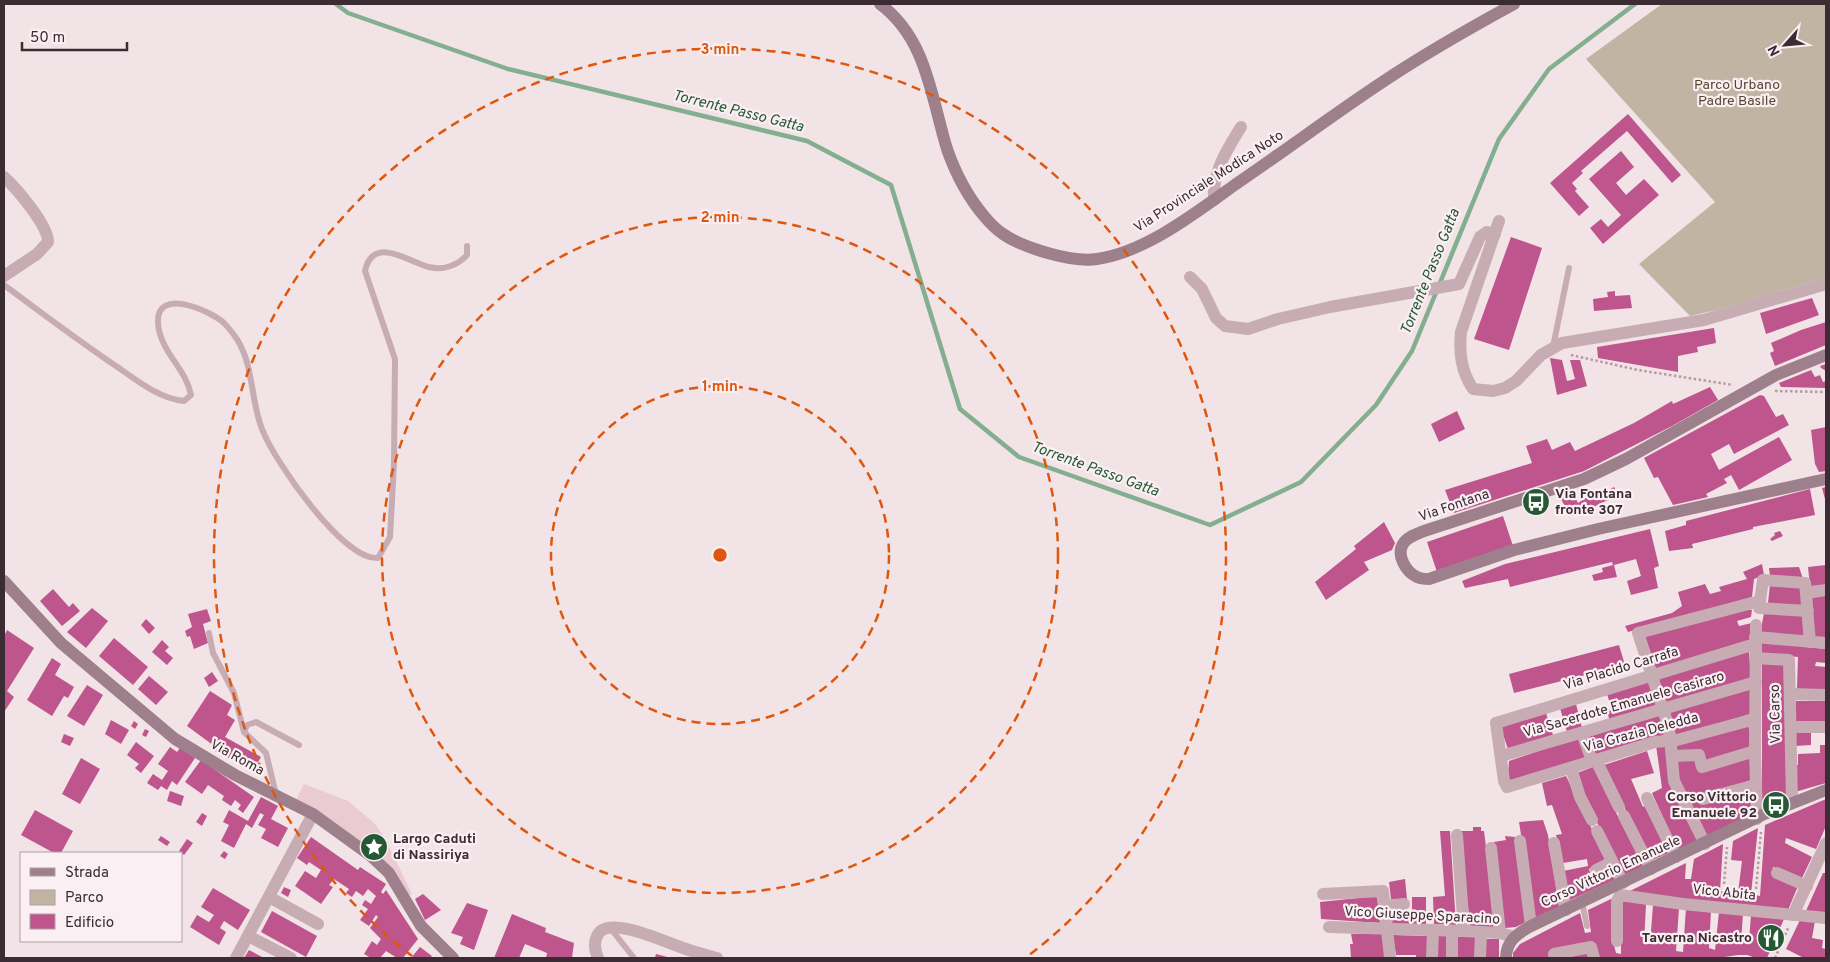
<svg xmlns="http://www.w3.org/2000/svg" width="1830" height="962" font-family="Overpass,sans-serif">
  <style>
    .green { fill: #c1b4a3 }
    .plaza { fill: #e9cbd1 }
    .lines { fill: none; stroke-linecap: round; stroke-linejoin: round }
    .stream { stroke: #83ae8f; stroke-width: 4.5 }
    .building { fill: #be558d }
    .path { stroke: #b699a3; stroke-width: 2.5; stroke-dasharray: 2.5 2.5; stroke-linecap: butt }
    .lane { stroke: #c7acb4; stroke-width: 6 }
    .street { stroke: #c7acb4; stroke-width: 12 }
    .secondary { stroke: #9e808c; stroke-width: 12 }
    .ring { fill: none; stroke: #df570e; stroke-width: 2.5; stroke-dasharray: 9 6 }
    .labels { text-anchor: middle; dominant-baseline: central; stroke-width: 4.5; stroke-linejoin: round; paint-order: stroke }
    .park-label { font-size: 14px; fill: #564732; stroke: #faeff2 }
    .street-label { font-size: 14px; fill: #3a2c32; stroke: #faeff2 }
    .poi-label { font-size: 14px; font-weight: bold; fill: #3a2c32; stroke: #faeff2; text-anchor: start }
    .water-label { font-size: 15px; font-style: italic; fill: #245934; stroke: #faeff2 }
    .centre { fill: #df570e; stroke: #faeff2; stroke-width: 2.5 }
    .ring-label { font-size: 15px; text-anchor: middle; font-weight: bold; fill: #df570e; stroke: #faeff2; stroke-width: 4.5; stroke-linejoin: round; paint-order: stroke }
  </style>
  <rect width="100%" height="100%" fill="#f2e3e6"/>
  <path class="green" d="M1662,4H1826V278L1717,310L1690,316L1639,264L1715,202L1586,59Z"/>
  <path class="plaza" d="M304,784L348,801L374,823L383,835L412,894L404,898L389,873L294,804Z"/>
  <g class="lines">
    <path class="stream" d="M336,4L348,13L508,69L807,141L891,185L960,409L1019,457L1210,525L1301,482L1376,405L1412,351L1499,139L1549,69L1635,4"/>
  </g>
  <g class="building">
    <path d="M1628,114L1681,175L1672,183L1627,131L1581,171L1583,173L1572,183L1577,189L1575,191L1589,207L1579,216L1550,183Z"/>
    <path d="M1621,151L1634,167L1616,183L1626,195L1644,179L1659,195L1603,244L1590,228L1601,219L1608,227L1621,215L1589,179Z"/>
    <path d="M1511,237L1542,248L1509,350L1474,339Z"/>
    <path d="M1615,291V296L1630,295L1632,308L1594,311L1593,299L1608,297L1607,292Z"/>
    <path d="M1812,298L1819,315L1766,334L1760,313Z"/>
    <path d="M1826,322V345L1775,366L1770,353L1774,351L1771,343L1801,330Z"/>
    <path d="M1714,328L1716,343L1697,347L1698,352L1678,356V372L1598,358L1597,347Z"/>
    <path d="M1550,358L1562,360L1567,381L1575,379L1570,360H1580L1587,386L1557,395Z"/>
    <path d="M1826,364V371L1821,368L1820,366Z"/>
    <path d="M1811,370L1815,377L1820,375L1823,382L1826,381V388L1781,387L1779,383Z"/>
    <path d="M1710,387L1718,400L1672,426L1584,471L1454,513L1445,490L1532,463L1526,446L1547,439L1552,450L1570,442L1575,451L1634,423L1672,401L1673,404Z"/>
    <path d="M1760,395L1764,396L1776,417L1783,414L1789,425L1734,454L1729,444L1711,454L1719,470L1779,437L1792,460L1739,490L1731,475L1724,479L1727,483L1706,494L1708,497L1673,505L1658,477L1654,478L1644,458Z"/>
    <path d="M1457,411L1465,429L1439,442L1431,424Z"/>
    <path d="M1826,427V471L1819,472L1815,464L1811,430Z"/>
    <path d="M1614,487L1618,495L1583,512L1570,516L1560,497L1572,492L1578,503L1592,494L1594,498Z"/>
    <path d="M1826,487V498L1825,499L1822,488Z"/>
    <path d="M1810,489L1815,515L1753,527V529L1692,544L1693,548L1669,551L1665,531L1686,525V521Z"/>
    <path d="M1503,516L1513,546L1437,572L1427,542Z"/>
    <path d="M1384,522L1395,543L1392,550L1364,562L1369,570L1326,600L1315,582L1356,549L1354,546Z"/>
    <path d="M1650,529L1659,566L1654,568L1658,588L1631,595L1627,581L1641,576L1636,559L1614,565L1617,577L1594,581L1592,575L1603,572L1602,568L1613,565L1612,562L1510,587L1508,579L1465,588L1462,581L1505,564Z"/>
    <path d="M1780,531L1783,536L1772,541L1770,539L1775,535L1774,533Z"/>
    <path d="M1762,564L1764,575L1754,579L1752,597L1628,632L1625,626L1672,613L1682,606L1678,592L1705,584L1710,594L1721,591L1719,587L1747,579L1743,572Z"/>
    <path d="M1826,565V585L1810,586L1808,567Z"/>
    <path d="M1799,567L1803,579L1770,576L1769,568Z"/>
    <path d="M1770,584L1802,586L1803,607L1768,603Z"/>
    <path d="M53,589L69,607L73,603L80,611L62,626L40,601Z"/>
    <path d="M1826,595V639L1814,638L1810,598Z"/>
    <path d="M92,608L108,621L86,648L67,632Z"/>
    <path d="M1742,608L1752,610L1751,617L1737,621L1739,626L1752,623V641L1656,669L1645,636Z"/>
    <path d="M207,609L211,621L203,624L208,643L194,649L190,636L187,637L185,631L192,627L188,614Z"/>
    <path d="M1764,613L1803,615L1805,637L1760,634Z"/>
    <path d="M146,619L155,628L149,634L141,625Z"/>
    <path d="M7,630L34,648L7,691L14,697L4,712V636Z"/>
    <path d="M114,638L148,667L133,685L99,656Z"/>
    <path d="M162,640L169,647L165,651L173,658L167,665L152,652Z"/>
    <path d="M1761,642L1826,649V663L1816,662L1815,666L1826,667V689H1797L1798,657L1762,654Z"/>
    <path d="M1619,645L1625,665L1514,693L1509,674Z"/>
    <path d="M1749,651L1751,678L1666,703L1658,677Z"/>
    <path d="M52,658L61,664L55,675L74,687L68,698L64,696L52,716L27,700Z"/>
    <path d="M1762,661L1786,662L1788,795L1762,809Z"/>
    <path d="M212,672L218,681L209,687L204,678Z"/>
    <path d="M149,676L168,692L156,705L138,689Z"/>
    <path d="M1648,681L1657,707L1610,722L1607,711L1612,710L1607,694Z"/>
    <path d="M87,685L103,695L84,726L67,716Z"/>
    <path d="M1750,688V714L1676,737L1670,712Z"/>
    <path d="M210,691L232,705L227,715L235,720L225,737L261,757L253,771L215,751L217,748L187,726Z"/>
    <rect x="1796" y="701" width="30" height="22"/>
    <path d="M1576,704L1582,728L1567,732L1560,708Z"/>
    <path d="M1546,713L1553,735L1508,749L1500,726Z"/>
    <path d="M1659,715L1664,735L1594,756L1588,737Z"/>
    <path d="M111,720L129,730L121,744L105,734Z"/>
    <path d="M134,721L138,724L135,729L131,726Z"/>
    <path d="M1748,724L1750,733L1751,748L1703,763L1678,753L1676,743Z"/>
    <path d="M145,729L149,731L146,737L142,735Z"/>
    <path d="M1795,731H1811V745L1795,746Z"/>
    <path d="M64,734L74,738L70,746L61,742Z"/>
    <path d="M1574,739H1579L1588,759L1511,783L1508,775L1509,761Z"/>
    <path d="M136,742L154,756L141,773L135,768L139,764L127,755Z"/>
    <path d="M1668,744L1698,840L1678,850L1652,793L1662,788L1656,745Z"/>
    <path d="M1820,745H1826V783L1795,792V765H1798V754L1820,753Z"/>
    <path d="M170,747L177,752L180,748L195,758L177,785L172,781L167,790L161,786L158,790L147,783L153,774L162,780L168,771L158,764Z"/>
    <path d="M1647,751L1654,773L1631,779L1643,807L1646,805L1669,853L1650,861L1604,765Z"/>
    <path d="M1750,756L1751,780L1699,799L1702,805L1751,790V815L1704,837L1677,780L1676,759L1697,758L1699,771Z"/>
    <path d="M81,758L100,769L80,804L62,794Z"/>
    <path d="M201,760L254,797L243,813L238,809L241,805L235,800L231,806L222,800L224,796L208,785L202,794L185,782Z"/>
    <path d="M1593,767L1643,866L1624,875L1583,795L1577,773Z"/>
    <path d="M1566,776L1607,860L1589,869L1591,876L1610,867L1616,879L1568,901L1563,871L1588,866L1587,859L1563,863L1556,835L1562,834L1552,805L1547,806L1542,783Z"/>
    <path d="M170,791L184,796L181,806L167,801Z"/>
    <path d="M261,797L278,806L271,819L288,828L278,847L261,838L266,829L258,825L264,815L260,813L252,828L246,824L234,848L221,841L229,825L223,822L229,810L248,821Z"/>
    <path d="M1826,799V826L1816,849L1786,838L1785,843L1812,857L1802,878L1773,867L1772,875L1798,886L1788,910L1631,895L1630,891L1686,863L1685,879H1691L1694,859L1723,844L1720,891L1738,893L1742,861L1731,860L1733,841L1758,828L1751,894L1760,896L1765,825Z"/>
    <path d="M35,810L73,831L61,853H54L21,835Z"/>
    <path d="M202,813L207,816L202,826L196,822Z"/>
    <path d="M1543,820L1548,835L1559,907L1534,918L1519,822Z"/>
    <path d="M1473,827H1481V831H1484L1496,928L1470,926L1460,831H1473Z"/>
    <path d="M1440,831H1450L1456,925L1434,924L1433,897L1445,896Z"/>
    <path d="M161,836L170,842L167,846L158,840Z"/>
    <path d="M1505,836L1515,837L1526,922L1516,927L1505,928L1499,900L1494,842L1506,840Z"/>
    <path d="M311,837L358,870L360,867L386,884L381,892L383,894L386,890L418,939L403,958H397L386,951L380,958H371L364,954L372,941L377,945L381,939L370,928L378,917L376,915L369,926L360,920L368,909L362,905L365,900L371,904L376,896L368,889L363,896L356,891L352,897L346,893L349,889L334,879L329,885L333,887L321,904L295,886L305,871L316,878L321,870L309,862L307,865L297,858Z"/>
    <path d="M187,839L193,843L184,855L179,851Z"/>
    <path d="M224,851L228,854L225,859L220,856Z"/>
    <path d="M1823,873H1826V915L1805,913Z"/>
    <path d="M1405,879L1407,899H1391L1389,882Z"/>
    <path d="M284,887L291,890L288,897L281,893Z"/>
    <path d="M213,888L250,910L238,930L224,921L220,928L226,932L219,945L190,927L197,915L209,922L214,915L201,907Z"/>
    <path d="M423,894L441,910L425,920L415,899Z"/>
    <path d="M1377,896L1380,923L1321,919L1320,902Z"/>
    <path d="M1412,897H1426V925L1392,924L1393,910H1412Z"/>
    <path d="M1613,898L1612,937L1616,953L1621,954V901L1646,904L1644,944H1650L1653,905L1679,908L1676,951L1683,952L1686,908L1711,911L1709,948L1715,950L1719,912L1743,914L1741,941H1749L1751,915L1784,919L1767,958H1756L1747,955H1738L1718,958H1597L1576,945L1550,958H1513V953L1520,944L1580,913L1585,933L1591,932L1588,910Z"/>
    <path d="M467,903L488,910L474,950L460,944L463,937L451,933Z"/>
    <path d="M272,911L317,936L306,957L261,932Z"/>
    <path d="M512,914L546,928L545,932L574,943L572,958H546L547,953L525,944L519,958H494Z"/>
    <path d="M1800,920L1815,921L1812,938L1823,940L1822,948L1826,949V958H1801L1802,957L1786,949Z"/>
    <path d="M1383,933L1386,958H1351L1350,944H1353L1351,934Z"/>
    <path d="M1393,935L1428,936V958H1416V955H1396Z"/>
    <path d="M1436,936H1449L1448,958H1436Z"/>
    <path d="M1455,937H1476V958H1454Z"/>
    <rect x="1485" y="939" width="14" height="19"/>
    <path d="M420,947L432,956L430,958H411Z"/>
    <path d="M249,950L264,958H244Z"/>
    <path d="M1589,951L1591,958H1558Z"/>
    <path d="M656,954L671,958H655Z"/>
  </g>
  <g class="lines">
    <g class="path">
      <path d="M1571,355L1638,370L1733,385"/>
      <path d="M1775,391L1826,392"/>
      <path d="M1724,884L1727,847"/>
      <path d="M1756,889L1761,832"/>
      <path d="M1775,958L1789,926"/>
    </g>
    <g class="lane">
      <path d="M4,285C42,313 80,342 119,368C139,382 159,398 184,401L191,395C186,368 160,352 158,323C156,286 211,311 224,323C228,327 231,331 234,335C254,361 250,399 262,429C273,459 343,561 378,558L390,537L394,463L395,359L365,271C373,234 409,262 429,267C443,271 458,265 467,255V246"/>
      <path d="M1553,347L1569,268"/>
      <path d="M209,633L213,653L234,693L244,732L266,753L276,794"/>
      <path d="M244,732L247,725L256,722L299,745"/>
      <path d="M1582,902L1587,926"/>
      <path d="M611,929L634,958"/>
    </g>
    <g class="street">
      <path d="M4,177C17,189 48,225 48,242L37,254L4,276"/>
      <path d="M1214,200C1212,172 1227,150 1241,127"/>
      <path d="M1499,221L1461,332C1459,353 1461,371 1473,389L1493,391L1505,388L1516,381L1541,355L1562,343L1704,320L1826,284"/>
      <path d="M1190,277L1202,289L1216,318L1225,326L1248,329L1278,319L1330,307L1459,284L1480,237L1487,232L1495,234"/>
      <path d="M1806,593L1826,590"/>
      <path d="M1808,611L1759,608L1763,580L1805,583C1807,602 1808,622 1810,642"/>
      <path d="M1756,625L1755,751L1757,819"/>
      <path d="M1755,637L1826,643"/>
      <path d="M1755,658L1789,660L1792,802"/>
      <path d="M1791,694L1826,695"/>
      <path d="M1755,719L1677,740L1655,742L1507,787L1504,781L1496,723L1755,644"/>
      <path d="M1792,727H1824"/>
      <path d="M1582,733L1592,761"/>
      <path d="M1501,756L1756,682"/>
      <path d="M1672,756L1699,755L1702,767L1755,751"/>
      <path d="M1596,760L1619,807"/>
      <path d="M1571,768L1580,797L1592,820"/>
      <path d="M1647,798L1676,857"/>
      <path d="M1703,799L1756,785"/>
      <path d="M1624,816L1651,869"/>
      <path d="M1597,831L1623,883"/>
      <path d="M1457,835L1464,931"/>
      <path d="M1520,841L1531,926"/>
      <path d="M1554,843L1566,910"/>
      <path d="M1705,844L1674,781L1669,728L1638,633L1760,601"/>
      <path d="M1491,848L1500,933"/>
      <path d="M1596,870L1612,862"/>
      <path d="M1777,873L1807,886"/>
      <path d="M1323,894L1383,891L1390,958"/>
      <path d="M1620,895L1683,904L1826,918"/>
      <path d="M269,897L318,924"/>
      <path d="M1385,906L1404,904"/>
      <path d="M1793,915L1826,843"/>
      <path d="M1329,927L1464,931L1500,933L1514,937"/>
      <path d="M248,936L291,958"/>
      <path d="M1617,941V901L1620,895"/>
      <path d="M1452,957V931"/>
      <path d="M236,958L313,814"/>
      <path d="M598,958C595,951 593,944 597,936C607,913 667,943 683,948C694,952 706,955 717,958"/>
      <path d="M1432,958L1433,930"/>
      <path d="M1480,958L1481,932"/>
      <path d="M1555,958L1554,954L1591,947L1594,958"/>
    </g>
    <g class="secondary">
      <path d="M880,4C927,39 931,97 947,149C955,172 968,197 984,216C989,222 997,230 1003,234C1023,248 1073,263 1097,259C1146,252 1197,212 1236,184C1286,150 1334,114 1384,81C1426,53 1470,28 1514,4"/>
      <path d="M1826,355L1776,375L1626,459L1584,479L1424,531C1417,534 1407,537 1403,544C1396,555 1406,572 1417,577C1421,579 1425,579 1429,579L1514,550L1598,529L1826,479"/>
      <path d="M4,581L61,643L175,739L235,775L313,814L371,856L389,873L421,926L453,958"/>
      <path d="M1506,958C1506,941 1518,933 1531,926L1762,815L1826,790"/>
    </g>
  </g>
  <g class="ring">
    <circle cx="720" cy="555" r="169"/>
    <circle cx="720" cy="555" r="338"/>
    <path d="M412 956A506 506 0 1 1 1028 956"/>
  </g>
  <defs>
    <g id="bus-disc" transform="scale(1.4375)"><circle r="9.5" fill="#245934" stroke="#faeff2"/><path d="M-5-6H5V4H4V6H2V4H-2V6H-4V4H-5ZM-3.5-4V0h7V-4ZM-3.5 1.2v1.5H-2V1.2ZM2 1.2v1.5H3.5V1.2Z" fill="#fff"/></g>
    <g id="sight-disc" transform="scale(1.4375)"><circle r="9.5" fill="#245934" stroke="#faeff2"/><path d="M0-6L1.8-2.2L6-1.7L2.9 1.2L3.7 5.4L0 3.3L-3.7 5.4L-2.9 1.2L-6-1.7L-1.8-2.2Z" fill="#fff"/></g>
    <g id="restaurant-disc" transform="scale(1.4375)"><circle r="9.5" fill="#245934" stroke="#faeff2"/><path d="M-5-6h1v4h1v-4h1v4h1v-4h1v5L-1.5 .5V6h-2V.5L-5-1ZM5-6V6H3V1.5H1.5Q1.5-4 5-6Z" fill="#fff"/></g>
  </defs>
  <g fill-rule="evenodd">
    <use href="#bus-disc" x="1536" y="502"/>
    <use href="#bus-disc" x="1776" y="805"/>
    <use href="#sight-disc" x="374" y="847"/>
    <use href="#restaurant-disc" x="1771" y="938"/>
  </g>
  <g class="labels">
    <g class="park-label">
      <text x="1737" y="85">Parco Urbano<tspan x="1737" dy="16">Padre Basile</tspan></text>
    </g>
    <g class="street-label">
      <text transform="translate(1209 182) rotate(-33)">Via Provinciale Modica Noto</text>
      <text transform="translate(1454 506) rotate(-19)">Via Fontana</text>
      <text transform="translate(1621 669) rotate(-17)">Via Placido Carrafa</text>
      <text transform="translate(1624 705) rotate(-16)">Via Sacerdote Emanuele Casiraro</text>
      <text transform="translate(1776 714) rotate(-91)">Via Carso</text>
      <text transform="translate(1641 733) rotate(-15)">Via Grazia Deledda</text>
      <text transform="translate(237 758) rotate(29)">Via Roma</text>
      <text transform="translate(1611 872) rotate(-25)">Corso Vittorio Emanuele</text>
      <text transform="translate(1724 893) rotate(6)">Vico Abita</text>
      <text transform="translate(1422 916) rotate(3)">Vico Giuseppe Sparacino</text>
    </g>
    <g class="poi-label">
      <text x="1555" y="494">Via Fontana<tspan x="1555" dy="16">fronte 307</tspan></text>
      <text x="1757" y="797" text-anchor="end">Corso Vittorio<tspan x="1757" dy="16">Emanuele 92</tspan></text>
      <text x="393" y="839">Largo Caduti<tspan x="393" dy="16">di Nassiriya</tspan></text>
      <text x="1752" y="938" text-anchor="end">Taverna Nicastro</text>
    </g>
    <g class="water-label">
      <text transform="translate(738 112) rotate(14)">Torrente Passo Gatta</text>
      <text transform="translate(1431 272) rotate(-68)">Torrente Passo Gatta</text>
      <text transform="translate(1095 470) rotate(20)">Torrente Passo Gatta</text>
    </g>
  </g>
  <circle cx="720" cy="555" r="8" class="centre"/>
  <g class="ring-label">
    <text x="720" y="54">3 min</text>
    <text x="720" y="222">2 min</text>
    <text x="720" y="391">1 min</text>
  </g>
  <rect width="1830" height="962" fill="none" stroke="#3a2c32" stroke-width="10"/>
  <rect x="20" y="852" width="162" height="90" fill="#faeff2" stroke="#ada1a5"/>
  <rect x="30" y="868" width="25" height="8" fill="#9e808c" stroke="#ada1a5"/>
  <text x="65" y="877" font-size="15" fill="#3a2c32">Strada</text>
  <rect x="30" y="890" width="25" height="15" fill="#c1b4a3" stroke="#ada1a5"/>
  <text x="65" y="902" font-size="15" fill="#3a2c32">Parco</text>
  <rect x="30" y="914" width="25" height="15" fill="#be558d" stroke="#ada1a5"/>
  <text x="65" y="927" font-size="15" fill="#3a2c32">Edificio</text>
  <g transform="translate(1785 45) rotate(243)" stroke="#faeff2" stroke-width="4" paint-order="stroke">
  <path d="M0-4L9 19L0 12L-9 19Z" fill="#3a2c32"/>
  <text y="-8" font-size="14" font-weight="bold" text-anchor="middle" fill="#3a2c32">N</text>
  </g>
  <path d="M22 42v8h105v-8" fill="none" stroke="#3a2c32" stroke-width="2.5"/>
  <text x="30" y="42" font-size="15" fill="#3a2c32" stroke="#faeff2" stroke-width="4" paint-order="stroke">50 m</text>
</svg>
